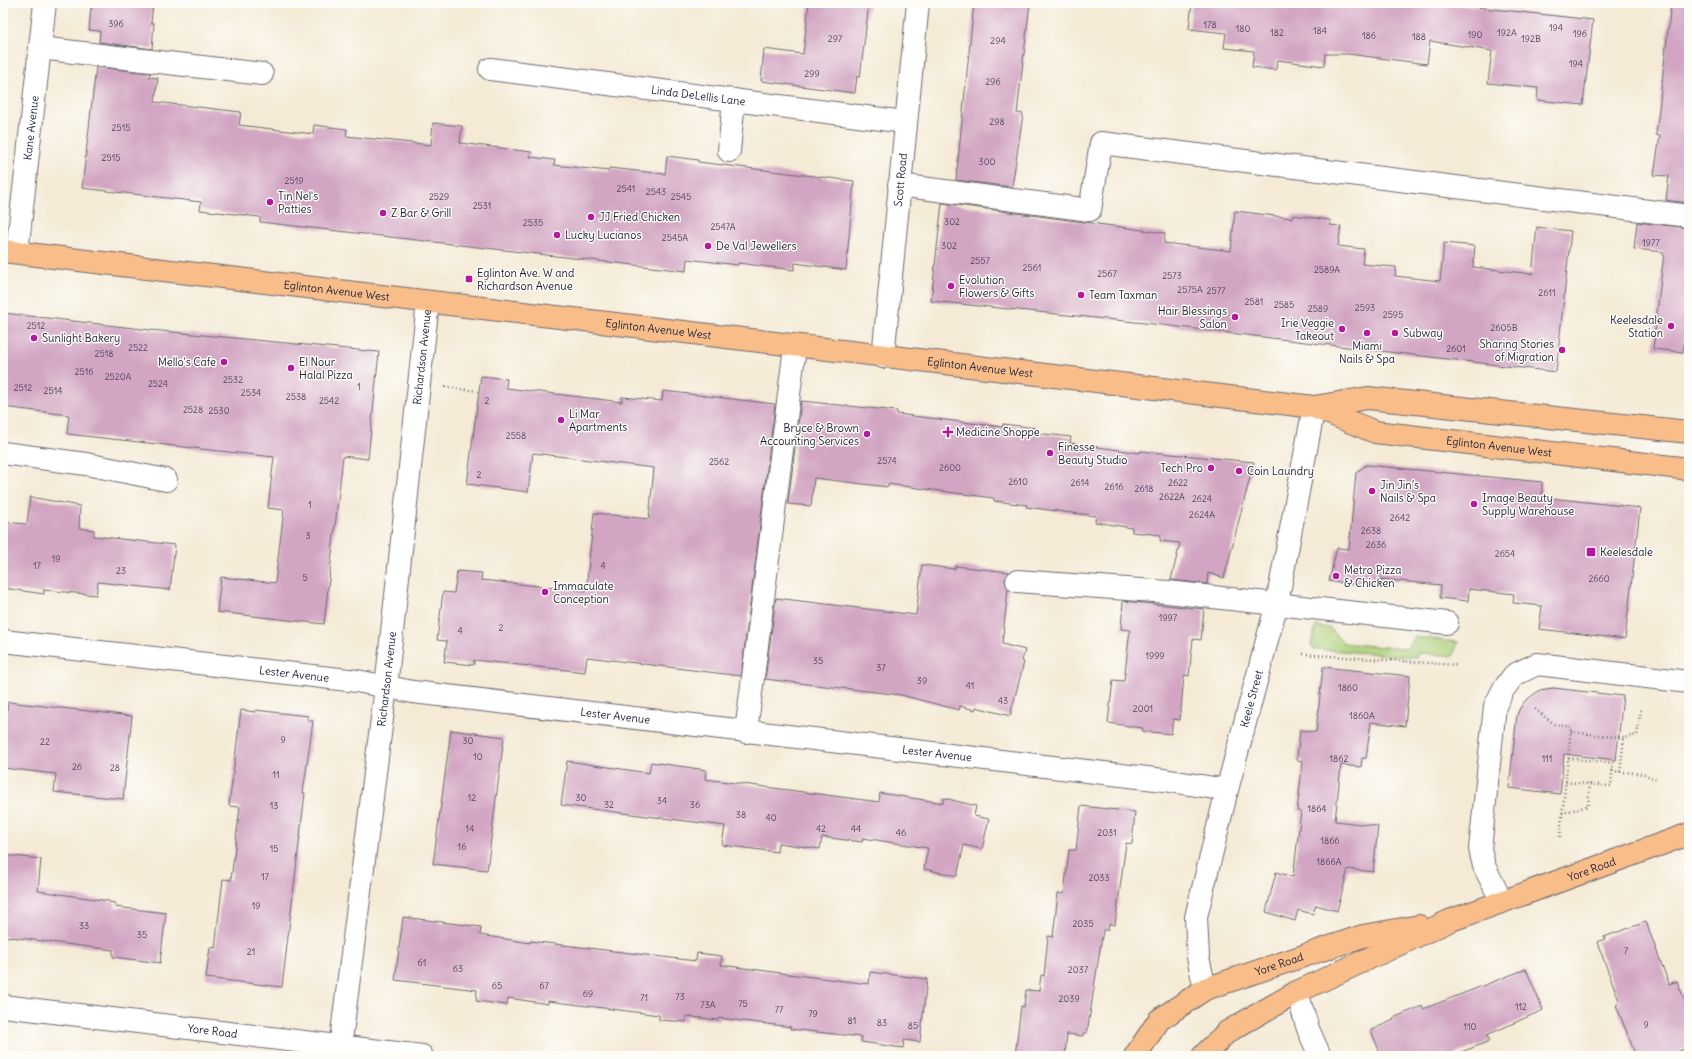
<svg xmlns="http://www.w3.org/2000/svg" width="1692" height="1059" font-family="Delius,sans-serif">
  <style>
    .green { fill: #accf77; stroke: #677859 }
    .building { fill: #d2a5c3 }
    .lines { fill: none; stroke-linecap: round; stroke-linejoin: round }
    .minor-casing { stroke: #6c6871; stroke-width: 24 }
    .major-casing { stroke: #6c6871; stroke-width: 24 }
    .path { stroke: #6c6871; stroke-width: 2.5; stroke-dasharray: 1 3; stroke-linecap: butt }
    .minor { stroke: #fff; stroke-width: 22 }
    .major { stroke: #f8bd88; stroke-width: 22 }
    .poi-dot { fill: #b5179e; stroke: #fdfcf7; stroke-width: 1.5 }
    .labels { text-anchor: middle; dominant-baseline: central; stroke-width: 3; stroke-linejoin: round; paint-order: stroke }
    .number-label { font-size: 9px; fill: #4e435d }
    .street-label { font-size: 11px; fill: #22223b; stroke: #fdfcf7 }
    .poi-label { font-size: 11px; fill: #22223b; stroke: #fdfcf7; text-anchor: start }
  </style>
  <rect width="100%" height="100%" fill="#fdfcf7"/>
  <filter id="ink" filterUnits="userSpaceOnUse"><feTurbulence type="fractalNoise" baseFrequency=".025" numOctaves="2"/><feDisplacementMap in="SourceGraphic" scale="8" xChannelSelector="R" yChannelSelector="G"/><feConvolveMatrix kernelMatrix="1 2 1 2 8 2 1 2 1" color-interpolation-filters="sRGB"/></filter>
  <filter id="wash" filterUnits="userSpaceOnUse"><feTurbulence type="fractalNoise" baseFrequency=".012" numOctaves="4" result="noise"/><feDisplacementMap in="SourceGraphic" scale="16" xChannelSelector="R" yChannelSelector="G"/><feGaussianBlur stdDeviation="0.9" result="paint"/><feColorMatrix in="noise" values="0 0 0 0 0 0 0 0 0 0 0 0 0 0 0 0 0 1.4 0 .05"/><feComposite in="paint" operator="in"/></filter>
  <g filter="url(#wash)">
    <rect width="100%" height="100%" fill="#f4ead5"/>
    <path class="green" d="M1316,626L1330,628L1343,643L1406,649L1415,637L1458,642L1453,656L1419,653L1416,657L1314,649L1311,645Z"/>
    <g id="blocks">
      <g class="building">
        <path d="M93,3H153L151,23H154L152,49L99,42L100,31L89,30L91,8H93Z"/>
        <path d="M809,3H869L860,77L857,76L855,93L761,81L764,49L803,54Z"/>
        <path d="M974,3H1030L1017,113L1023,114L1012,187L956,180Z"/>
        <path d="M1192,3H1438L1593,20L1583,105L1537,100L1538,88L1488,83L1492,51L1430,41L1427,64L1348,54H1325L1324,66L1277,60L1276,70L1252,67L1254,51L1224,48L1226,33L1189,29Z"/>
        <path d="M1671,3H1689V203L1666,200L1669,176L1654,175L1660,136L1656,135Z"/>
        <path d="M96,67L150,73L149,77L158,78L155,102L241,112L239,125L313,134L314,125L347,129L346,136L431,145L433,123L462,126L460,143L531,152L530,157L555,160L554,165L609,171V168L665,174L667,156L698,160V162L854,181L846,270L795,263L794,270L738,263V265L687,259L686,271L260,222V217L200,210L201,202L82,188Z"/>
        <path d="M942,203L1165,233L1164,243L1231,251L1235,211L1292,218V215L1330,220V225L1341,226L1338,246L1364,249L1362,264L1396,267L1395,276L1440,281L1444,243L1475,246L1473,267L1532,274L1537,227L1571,231L1556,372L1154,324L931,301Z"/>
        <path d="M1637,222L1689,228V303L1683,352L1653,349L1664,252L1634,249Z"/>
        <path d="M3,313L151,330L379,352L368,459L343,456L324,624L217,612L221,577L275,583L284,510L268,508L274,457L67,434L69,415L3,407Z"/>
        <path d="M481,376L507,379L506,388L622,402V397L662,401L663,391L775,404L741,676L587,657L585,672L474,660V665L444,662L447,641L437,640L443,592L454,593L457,571L482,573L481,580L586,591L594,513L649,519L654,468L533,453L528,492L467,484Z"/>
        <path d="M801,401L897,411V414L1003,427V424L1036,428V433L1071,437L1070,443L1140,453V451L1254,462L1224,578L1208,573L1207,584L1171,580L1180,543L1160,541L1161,535L1132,532V528L1095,522L1096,516L1026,507L1027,505L994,501V498L888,484V487L814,478L811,506L788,504Z"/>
        <path d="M1366,465L1542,482V497L1640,508L1625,639L1539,629L1542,606L1513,603L1514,594L1469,589L1468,601L1440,598L1441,585L1379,579V587L1329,581L1337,548L1349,549L1356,473Z"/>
        <path d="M30,497L80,506L79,528L94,530V536L175,545L170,590L98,582L96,595L44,590V594L3,588V522L27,524Z"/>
        <path d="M922,565L955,569V566L1009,572L1005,580L1008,589L1002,644L1025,650L1022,661L1024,662L1010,716L976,707L975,710L960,706L959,710L901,695L765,679L776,598L916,615Z"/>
        <path d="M1123,601L1204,609L1201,640L1193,639L1189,676L1184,675L1180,720L1173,719L1171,734L1142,731L1143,728L1108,723L1113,680L1124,681L1130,630L1121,629Z"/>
        <path d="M1323,667L1410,676L1405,726L1371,722L1366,758H1362L1361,767L1341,765L1335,821L1378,826L1373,872L1348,869L1337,911L1316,905L1313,914L1298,910L1295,921L1266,912L1276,872L1293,877L1301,812L1297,811L1303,761L1297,760L1300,730L1316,732Z"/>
        <path d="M1553,688L1623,696L1616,760L1564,754L1560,794L1509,788L1517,715L1520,708L1525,701L1540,690Z"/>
        <path d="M8,702L132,716L123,799L54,792L56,774L3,768V746Z"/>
        <path d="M241,710L255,712V710L308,716V721H313L303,793H305L282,987L206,978L210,947L215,948L223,879L231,880L240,807L229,806Z"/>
        <path d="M451,730L504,737L487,870L433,864Z"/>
        <path d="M567,761L649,773L651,762L706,770L705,779L879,802L880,793L943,803L944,798L976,806L974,816L989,819L982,849L964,845L957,876L924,869L928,848L863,838L862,842L822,837L820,849L778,843L777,852L722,845L725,826L561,805Z"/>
        <path d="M1081,806L1135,812L1132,844L1126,843L1115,925L1109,924L1108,930H1103L1087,1033H1083V1036L1067,1034L1065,1056H1015L1021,1006L1024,1007L1026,990L1039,991L1041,975L1044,976L1048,936L1053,937L1058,893L1064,894L1069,850H1076Z"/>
        <path d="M3,855L41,859L38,891L109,901V902L115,903V907L166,913L160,963L113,957V950L3,936Z"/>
        <path d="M403,917L481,927L480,935L530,943V941L696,961L697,953L722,956L721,965L796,975L869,984L870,972L927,979L920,1042L904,1040L903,1048L861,1042L862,1037L790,1029L791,1027L719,1018L718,1020L686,1016V1022L659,1020V1015L548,1001V1004L508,998L507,1005L476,1001L477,990L395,980Z"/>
        <path d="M1646,922L1669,984L1677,981L1689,1012V1047L1667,1056H1636L1616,1005L1620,1003L1597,942L1605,939L1604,937Z"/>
        <path d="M1526,969L1543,1010L1487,1035L1490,1041L1451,1056H1381L1371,1030L1394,1020L1393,1018L1422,1006L1423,1009Z"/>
      </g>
    </g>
  </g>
  <g filter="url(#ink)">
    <use href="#blocks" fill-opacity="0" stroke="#6c6871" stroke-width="1"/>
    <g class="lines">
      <g class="minor-casing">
        <g id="minor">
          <path d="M40,48L262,74"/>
          <path id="s1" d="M490,69L905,122"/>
          <path d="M729,151L734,100"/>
          <path d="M899,185L1090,210L1101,143L1689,216"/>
          <path id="s2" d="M17,252L45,3"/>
          <path id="s3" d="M883,357L918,3"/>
          <path d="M3,453L86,464L166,480"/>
          <path d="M1017,581L1168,592L1447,623"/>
          <path id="s4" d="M3,641L357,681L413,692L1164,780L1227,790"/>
          <path d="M746,732L795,347"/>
          <path d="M1502,902L1484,866L1480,849L1495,706L1503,690L1514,675L1537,664L1689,682"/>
          <path id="s5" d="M1205,989L1198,957L1196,917L1227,790L1277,603L1314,407"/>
          <path d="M1297,992L1308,1029L1320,1056"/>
          <path id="s6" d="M3,1006L422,1056"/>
          <path id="s7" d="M339,1056L386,687L428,302"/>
        </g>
      </g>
      <g class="major-casing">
        <g id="major">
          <path id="s8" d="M3,251L1314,407L1375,432L1689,469"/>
          <path d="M1314,407L1368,398L1689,432"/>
          <path id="s9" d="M1135,1056L1159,1020L1205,989L1363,936L1419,926"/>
          <path id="s10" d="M1203,1056L1227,1032L1297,992L1449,921L1689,834"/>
        </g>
      </g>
      <g class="path">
        <path d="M445,387L476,391"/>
        <path d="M1303,654L1457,665"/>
        <path d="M1535,709L1554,724L1571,727L1568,758"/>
        <path d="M1571,732L1624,738"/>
        <path d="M1612,771L1644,774L1657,780"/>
        <path d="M1620,772L1624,738L1637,735L1641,709"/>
        <path d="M1562,813L1588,806L1590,784"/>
        <path d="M1560,837L1568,758L1613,763L1611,786L1565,782"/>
      </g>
      <use href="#minor" class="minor"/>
      <use href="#major" class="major"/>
    </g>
  </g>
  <g class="poi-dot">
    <circle cx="270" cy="202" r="4"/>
    <circle cx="383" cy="213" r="4"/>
    <circle cx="591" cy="217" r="4"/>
    <circle cx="557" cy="235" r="4"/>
    <circle cx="708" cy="246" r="4"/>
    <rect x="465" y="275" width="8" height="8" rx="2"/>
    <circle cx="951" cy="286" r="4"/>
    <circle cx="1081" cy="295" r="4"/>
    <circle cx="1235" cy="317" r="4"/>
    <circle cx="1671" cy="326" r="4"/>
    <circle cx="1342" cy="329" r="4"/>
    <circle cx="1367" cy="333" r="4"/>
    <circle cx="1395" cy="333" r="4"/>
    <circle cx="34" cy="338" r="4"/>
    <circle cx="1562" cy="350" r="4"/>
    <circle cx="224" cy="362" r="4"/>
    <circle cx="291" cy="368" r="4"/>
    <circle cx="561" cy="420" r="4"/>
    <path d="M946 426h4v4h4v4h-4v4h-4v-4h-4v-4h4z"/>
    <circle cx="867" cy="434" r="4"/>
    <circle cx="1050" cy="453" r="4"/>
    <circle cx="1211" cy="468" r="4"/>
    <circle cx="1239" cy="471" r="4"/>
    <circle cx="1372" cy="491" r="4"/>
    <circle cx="1474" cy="504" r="4"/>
    <rect x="1586" y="547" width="10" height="10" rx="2"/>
    <circle cx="1336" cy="576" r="4"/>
    <circle cx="545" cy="592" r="4"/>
  </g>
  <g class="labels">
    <g class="number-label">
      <text x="116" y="23">396</text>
      <text x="1210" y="24">178</text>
      <text x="1556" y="27">194</text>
      <text x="1243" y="28">180</text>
      <text x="1320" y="30">184</text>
      <text x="1277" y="32">182</text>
      <text x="1507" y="32">192A</text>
      <text x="1580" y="33">196</text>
      <text x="1475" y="34">190</text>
      <text x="1369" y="35">186</text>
      <text x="1419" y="36">188</text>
      <text x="835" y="38">297</text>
      <text x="1531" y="38">192B</text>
      <text x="998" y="40">294</text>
      <text x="1576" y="63">194</text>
      <text x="812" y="73">299</text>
      <text x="993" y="81">296</text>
      <text x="997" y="121">298</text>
      <text x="121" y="127">2515</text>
      <text x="111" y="157">2515</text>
      <text x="987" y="161">300</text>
      <text x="294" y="180">2519</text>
      <text x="626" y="188">2541</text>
      <text x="656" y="191">2543</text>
      <text x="439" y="196">2529</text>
      <text x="681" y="196">2545</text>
      <text x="482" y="205">2531</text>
      <text x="952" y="221">302</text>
      <text x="533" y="222">2535</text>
      <text x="723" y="226">2547A</text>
      <text x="675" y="237">2545A</text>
      <text x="1651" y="242">1977</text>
      <text x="949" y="245">302</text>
      <text x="980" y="260">2557</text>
      <text x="1032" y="267">2561</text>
      <text x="1327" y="269">2589A</text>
      <text x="1107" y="273">2567</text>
      <text x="1172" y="275">2573</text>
      <text x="1190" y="289">2575A</text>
      <text x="1216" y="290">2577</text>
      <text x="1547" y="292">2611</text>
      <text x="1254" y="301">2581</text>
      <text x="1284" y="304">2585</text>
      <text x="1365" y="307">2593</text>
      <text x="1318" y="308">2589</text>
      <text x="1393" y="314">2595</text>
      <text x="36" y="325">2512</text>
      <text x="1504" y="327">2605B</text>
      <text x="138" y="347">2522</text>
      <text x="1456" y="348">2601</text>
      <text x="104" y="353">2518</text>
      <text x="84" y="371">2516</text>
      <text x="118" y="376">2520A</text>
      <text x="233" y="379">2532</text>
      <text x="158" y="383">2524</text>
      <text x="359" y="386">1</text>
      <text x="23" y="387">2512</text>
      <text x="53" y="390">2514</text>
      <text x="251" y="392">2534</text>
      <text x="296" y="396">2538</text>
      <text x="329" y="400">2542</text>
      <text x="487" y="400">2</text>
      <text x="193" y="409">2528</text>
      <text x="219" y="410">2530</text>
      <text x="516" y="435">2558</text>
      <text x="887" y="460">2574</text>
      <text x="719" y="461">2562</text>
      <text x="950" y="467">2600</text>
      <text x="479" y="474">2</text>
      <text x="1018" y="481">2610</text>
      <text x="1080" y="482">2614</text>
      <text x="1178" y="482">2622</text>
      <text x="1114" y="486">2616</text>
      <text x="1144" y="488">2618</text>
      <text x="1172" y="496">2622A</text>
      <text x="1202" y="498">2624</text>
      <text x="310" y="504">1</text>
      <text x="1202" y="514">2624A</text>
      <text x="1400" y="517">2642</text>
      <text x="1371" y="530">2638</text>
      <text x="308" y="535">3</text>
      <text x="1376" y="544">2636</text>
      <text x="1505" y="553">2654</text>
      <text x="56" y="558">19</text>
      <text x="37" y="565">17</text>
      <text x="603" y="565">4</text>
      <text x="121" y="570">23</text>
      <text x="305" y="577">5</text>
      <text x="1599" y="578">2660</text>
      <text x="1168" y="617">1997</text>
      <text x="501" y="627">2</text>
      <text x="460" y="630">4</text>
      <text x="1155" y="655">1999</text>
      <text x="818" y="660">35</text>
      <text x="881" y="667">37</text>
      <text x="922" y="680">39</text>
      <text x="970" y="685">41</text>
      <text x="1348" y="687">1860</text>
      <text x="1003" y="700">43</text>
      <text x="1143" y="708">2001</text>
      <text x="1362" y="715">1860A</text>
      <text x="283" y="739">9</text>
      <text x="468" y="740">30</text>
      <text x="45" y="741">22</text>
      <text x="478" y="756">10</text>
      <text x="1339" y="758">1862</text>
      <text x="1547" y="758">111</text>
      <text x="77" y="766">26</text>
      <text x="115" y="767">28</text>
      <text x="276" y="774">11</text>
      <text x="472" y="797">12</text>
      <text x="581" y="797">30</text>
      <text x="662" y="800">34</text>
      <text x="609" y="804">32</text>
      <text x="695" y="804">36</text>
      <text x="274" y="805">13</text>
      <text x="1317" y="808">1864</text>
      <text x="741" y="814">38</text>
      <text x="771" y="817">40</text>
      <text x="470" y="828">14</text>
      <text x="821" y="828">42</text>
      <text x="856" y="828">44</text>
      <text x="901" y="832">46</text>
      <text x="1107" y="832">2031</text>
      <text x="1330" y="840">1866</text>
      <text x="462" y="846">16</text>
      <text x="274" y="848">15</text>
      <text x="1329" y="861">1866A</text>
      <text x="265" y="876">17</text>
      <text x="1099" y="877">2033</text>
      <text x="256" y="905">19</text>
      <text x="1083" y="923">2035</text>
      <text x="84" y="925">33</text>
      <text x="142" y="934">35</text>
      <text x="1626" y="950">7</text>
      <text x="251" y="951">21</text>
      <text x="422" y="962">61</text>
      <text x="458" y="968">63</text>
      <text x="1078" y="969">2037</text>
      <text x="497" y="985">65</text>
      <text x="544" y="985">67</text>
      <text x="588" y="993">69</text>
      <text x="680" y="996">73</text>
      <text x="644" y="997">71</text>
      <text x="1069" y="998">2039</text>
      <text x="743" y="1003">75</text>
      <text x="708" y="1004">73A</text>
      <text x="1521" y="1006">112</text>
      <text x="779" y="1009">77</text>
      <text x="813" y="1013">79</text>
      <text x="852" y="1020">81</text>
      <text x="882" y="1022">83</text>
      <text x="1646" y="1024">9</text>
      <text x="913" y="1025">85</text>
      <text x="1470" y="1026">110</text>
    </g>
    <g class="street-label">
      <text stroke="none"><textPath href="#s1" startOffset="210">Linda DeLellis Lane</textPath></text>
      <text stroke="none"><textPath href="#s2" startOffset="125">Kane Avenue</textPath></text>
      <text stroke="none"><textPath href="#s3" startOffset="178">Scott Road</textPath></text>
      <text stroke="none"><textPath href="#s8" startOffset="336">Eglinton Avenue West</textPath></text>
      <text stroke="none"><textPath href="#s8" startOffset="660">Eglinton Avenue West</textPath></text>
      <text stroke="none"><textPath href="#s7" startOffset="704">Richardson Avenue</textPath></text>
      <text stroke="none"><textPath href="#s8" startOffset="984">Eglinton Avenue West</textPath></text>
      <text stroke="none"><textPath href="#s8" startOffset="1511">Eglinton Avenue West</textPath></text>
      <text stroke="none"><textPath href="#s4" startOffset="293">Lester Avenue</textPath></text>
      <text stroke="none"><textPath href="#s7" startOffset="380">Richardson Avenue</textPath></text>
      <text stroke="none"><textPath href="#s5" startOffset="298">Keele Street</textPath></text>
      <text stroke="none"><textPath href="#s4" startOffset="617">Lester Avenue</textPath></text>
      <text stroke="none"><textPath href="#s4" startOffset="941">Lester Avenue</textPath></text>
      <text stroke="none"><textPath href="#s10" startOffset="434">Yore Road</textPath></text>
      <text stroke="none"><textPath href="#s9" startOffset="177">Yore Road</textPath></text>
      <text stroke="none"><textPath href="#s6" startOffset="211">Yore Road</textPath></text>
    </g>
    <g class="poi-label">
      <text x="278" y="196">Tin Nel's<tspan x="278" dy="13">Patties</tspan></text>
      <text x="391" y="213">Z Bar &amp; Grill</text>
      <text x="599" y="217">JJ Fried Chicken</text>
      <text x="565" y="235">Lucky Lucianos</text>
      <text x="716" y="246">De Val Jewellers</text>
      <text x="477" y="273">Eglinton Ave. W and<tspan x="477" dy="13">Richardson Avenue</tspan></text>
      <text x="959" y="280">Evolution<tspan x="959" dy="13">Flowers &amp; Gifts</tspan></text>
      <text x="1089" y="295">Team Taxman</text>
      <text x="1227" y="311" text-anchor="end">Hair Blessings<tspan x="1227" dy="13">Salon</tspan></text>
      <text x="1663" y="320" text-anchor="end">Keelesdale<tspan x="1663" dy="13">Station</tspan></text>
      <text x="1334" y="323" text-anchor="end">Irie Veggie<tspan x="1334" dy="13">Takeout</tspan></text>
      <text x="1403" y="333">Subway</text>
      <text x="42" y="338">Sunlight Bakery</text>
      <text x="1554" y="344" text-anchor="end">Sharing Stories<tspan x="1554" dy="13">of Migration</tspan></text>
      <text x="1367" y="346" text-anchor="middle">Miami<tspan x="1367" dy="13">Nails &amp; Spa</tspan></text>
      <text x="216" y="362" text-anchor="end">Mello's Cafe</text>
      <text x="299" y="362">El Nour<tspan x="299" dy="13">Halal Pizza</tspan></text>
      <text x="569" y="414">Li Mar<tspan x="569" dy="13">Apartments</tspan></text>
      <text x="859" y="428" text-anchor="end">Bryce &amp; Brown<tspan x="859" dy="13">Accounting Services</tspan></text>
      <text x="956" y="432">Medicine Shoppe</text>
      <text x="1058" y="447">Finesse<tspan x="1058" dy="13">Beauty Studio</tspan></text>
      <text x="1203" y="468" text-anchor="end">Tech Pro</text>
      <text x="1247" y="471">Coin Laundry</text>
      <text x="1380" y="485">Jin Jin’s<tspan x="1380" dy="13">Nails &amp; Spa</tspan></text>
      <text x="1482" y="498">Image Beauty<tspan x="1482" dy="13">Supply Warehouse</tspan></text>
      <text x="1600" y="552">Keelesdale</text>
      <text x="1344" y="570">Metro Pizza<tspan x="1344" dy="13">&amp; Chicken</tspan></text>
      <text x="553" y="586">Immaculate<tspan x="553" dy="13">Conception</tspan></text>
    </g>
  </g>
  <rect width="1692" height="1059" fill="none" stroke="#fdfcf7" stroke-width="16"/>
</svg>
